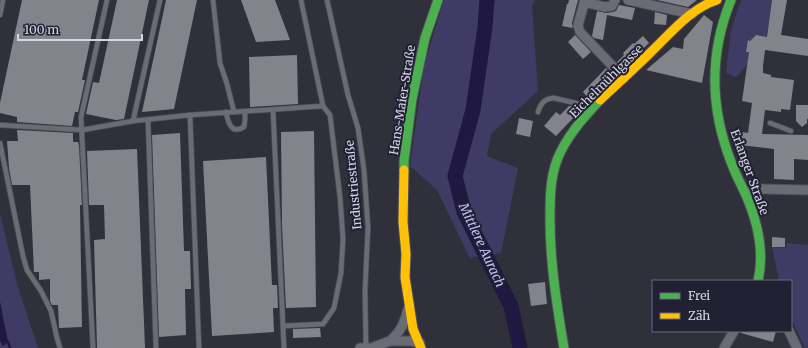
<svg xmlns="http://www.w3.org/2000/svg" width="808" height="348" font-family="Merriweather,serif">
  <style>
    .green { fill: #3f3b64 }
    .water { fill: #1f1840 }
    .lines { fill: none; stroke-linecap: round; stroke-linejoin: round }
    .stream { stroke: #1f1840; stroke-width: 2.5 }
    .river { stroke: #1f1840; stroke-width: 15 }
    .building { fill: #83838c }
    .lane-casing { stroke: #4f4e57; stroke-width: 6 }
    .street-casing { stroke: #4f4e57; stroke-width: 11 }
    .fast-casing { stroke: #4f4e57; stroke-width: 11 }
    .slow-casing { stroke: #4f4e57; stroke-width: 11 }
    .lane { stroke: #6b6b73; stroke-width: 4.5 }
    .street { stroke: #6b6b73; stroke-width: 9 }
    .fast { stroke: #4caf50; stroke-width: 9 }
    .slow { stroke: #ffc107; stroke-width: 9 }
    .labels { text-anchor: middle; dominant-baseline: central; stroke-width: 4; stroke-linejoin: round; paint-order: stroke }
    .street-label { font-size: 12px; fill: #d6d6e3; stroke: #222134 }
    .water-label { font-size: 13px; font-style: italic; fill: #c2c0fe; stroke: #222134 }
  </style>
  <rect width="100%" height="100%" fill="#30303a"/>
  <g class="green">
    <path d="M444,0H535L532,5L538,91L491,134L487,156L518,168L501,253L470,258L437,190L410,166L424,66Z"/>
    <path d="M741,0H772L767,37L763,36L762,39L756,35L753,38L751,41L748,40L746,52H749L748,64L736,77L726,73L731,30Z"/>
    <path d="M0,213L17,284L38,348H0V341L3,345L2,308L0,302Z"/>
    <path d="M787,243L808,245V348H805L791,318V281H779L772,247L786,248Z"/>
  </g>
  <path class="water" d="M0,302L8,342L3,346L0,341Z"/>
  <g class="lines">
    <path class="stream" d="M8,342L10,348"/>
    <path class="river" d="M487,0L485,27L473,110L455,176L464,212L511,306L520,348"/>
  </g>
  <g class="building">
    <path d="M22,0H99L82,80H85L78,112H75L72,126L17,122V117L0,113V103Z"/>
    <path d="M117,0H149L124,119L116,120L86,114L93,82L99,83Z"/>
    <path d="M166,0H197L174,109L142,112Z"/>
    <path d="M241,0H275L290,40L256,42Z"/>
    <path d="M569,0H578L572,23L573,28L562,26L567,4H568Z"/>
    <path d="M657,0H697L688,7Z"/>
    <path d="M772,0H787L781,35L808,39V56L765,50L763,66V73L771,75V77L794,80L790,110L781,109V112L765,110L762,134L808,135V160L794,159V180L774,179V149L740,145L741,132L748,133L752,103L742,101L749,52H746L748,40L750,41L756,35L767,37Z"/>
    <path d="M619,5L635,8L632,20L607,15L603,40L594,38L592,36L597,11L606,13L613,12L616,11Z"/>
    <path d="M655,12L667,15L666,25L654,24Z"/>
    <path d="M704,15L713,22L702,83L646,70L673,47L683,49L684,39Z"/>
    <path d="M575,35L591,52L583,59L568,42Z"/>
    <path d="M643,36L649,43L623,68L617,62L624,55L623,53L633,43L634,44Z"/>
    <path d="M297,55L298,104L250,107L249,57Z"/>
    <path d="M606,68L614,76L590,100L583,92Z"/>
    <path d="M796,105H808V119H807V123L802,127L796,121Z"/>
    <path d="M569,106H573L579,112L556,136L544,126L556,112L560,115Z"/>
    <path d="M519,118L533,121L530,137L516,134Z"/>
    <path d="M17,130L73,133V142H78L79,146L82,205H80L82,327L59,328L58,305H52L50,301V279L39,280V272H34L30,185H12L9,168L7,141H18Z"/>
    <path d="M314,131L316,307L286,308L282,225L281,132Z"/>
    <path d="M180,133L184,251H190L191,289H185L186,335L159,337L152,135Z"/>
    <path d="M137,149L145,348H97L94,240L105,239L104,205H89L87,151Z"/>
    <path d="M266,157L272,285H277L278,308H273L274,332L212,336L203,161Z"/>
    <path d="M772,237L785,238V247H772Z"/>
    <path d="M545,282L547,304L531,306L528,284Z"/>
    <path d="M320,328L321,337L293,338V329Z"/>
    <path d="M741,331H776L773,342L741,333Z"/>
  </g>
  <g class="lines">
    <g class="lane-casing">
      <g id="lane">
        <path d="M160,0L133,121L190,115"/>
        <path d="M213,0L220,63L227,84L234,112"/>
        <path d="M301,0L323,106"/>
        <path d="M327,0L348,95L358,128L364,170L368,227L365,291L366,348"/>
        <path d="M0,15L3,0"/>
        <path d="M273,110L284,348"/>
        <path d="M226,112C228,122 231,135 244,127L245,119V111"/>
        <path d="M538,112C541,103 544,99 554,98L592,107"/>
        <path d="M148,120L156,348"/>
        <path d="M770,123L791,131"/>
        <path d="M0,125L82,130L133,121"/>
        <path d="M0,143L23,256L27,270L41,291L51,311L57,338L60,348"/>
        <path d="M93,348L81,117L107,0"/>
        <path d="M199,348L190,115L323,106L330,115L340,197L343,239L341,273L334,308L323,324L283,326"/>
      </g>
    </g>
    <g class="street-casing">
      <g id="street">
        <path d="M585,0L578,25L580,32L624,78"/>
        <path d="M628,0L692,14"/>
        <path d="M584,2L605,7L612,6L615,0"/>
        <path d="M746,194L761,189L808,190"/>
        <path d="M789,331L797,348"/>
        <path d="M390,341C401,331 404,324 408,309"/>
        <path d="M374,347L390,341H411L420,343"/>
        <path d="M360,348H376"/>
        <path d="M724,348L734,331"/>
      </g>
    </g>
    <g class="fast-casing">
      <g id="fast">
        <path d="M731,0C709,54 710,108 731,162C735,173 740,183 745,193C757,220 765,251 758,281"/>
        <path d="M404,170V161L412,99L425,38L438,0"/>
        <path d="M564,348C557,306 550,263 550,220C550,199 550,179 557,160C566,137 583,118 600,100"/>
      </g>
    </g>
    <g class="slow-casing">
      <g id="slow">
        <path d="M600,100C617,84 635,68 652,51C671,33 691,8 717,0"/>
        <path d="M404,170L403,222L406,254L405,277L413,329L421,348"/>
      </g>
    </g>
    <use href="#lane" class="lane"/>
    <use href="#street" class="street"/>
    <use href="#fast" class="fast"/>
    <use href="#slow" class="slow"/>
  </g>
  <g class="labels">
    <g class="street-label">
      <text transform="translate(606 81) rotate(-45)">Eichelmühlgasse</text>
      <text transform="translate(402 100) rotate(-81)">Hans-Maier-Straße</text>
      <text transform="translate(750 172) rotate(70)">Erlanger Straße</text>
      <text transform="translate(353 185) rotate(-95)">Industriestraße</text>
    </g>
    <g class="water-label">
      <text transform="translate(482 245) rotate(65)">Mittlere Aurach</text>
    </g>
  </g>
  <rect x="652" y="280" width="140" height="52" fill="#222134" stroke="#6a697a"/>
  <rect x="660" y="293" width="20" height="6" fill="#4caf50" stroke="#6a697a"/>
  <text x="688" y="300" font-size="12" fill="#d6d6e3">Frei</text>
  <rect x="660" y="313" width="20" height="6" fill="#ffc107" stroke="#6a697a"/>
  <text x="688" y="320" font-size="12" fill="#d6d6e3">Zäh</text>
  <path d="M18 34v6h124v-6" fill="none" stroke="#d6d6e3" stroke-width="2"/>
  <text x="24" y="34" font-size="12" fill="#d6d6e3" stroke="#222134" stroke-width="3" paint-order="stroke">100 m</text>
</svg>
